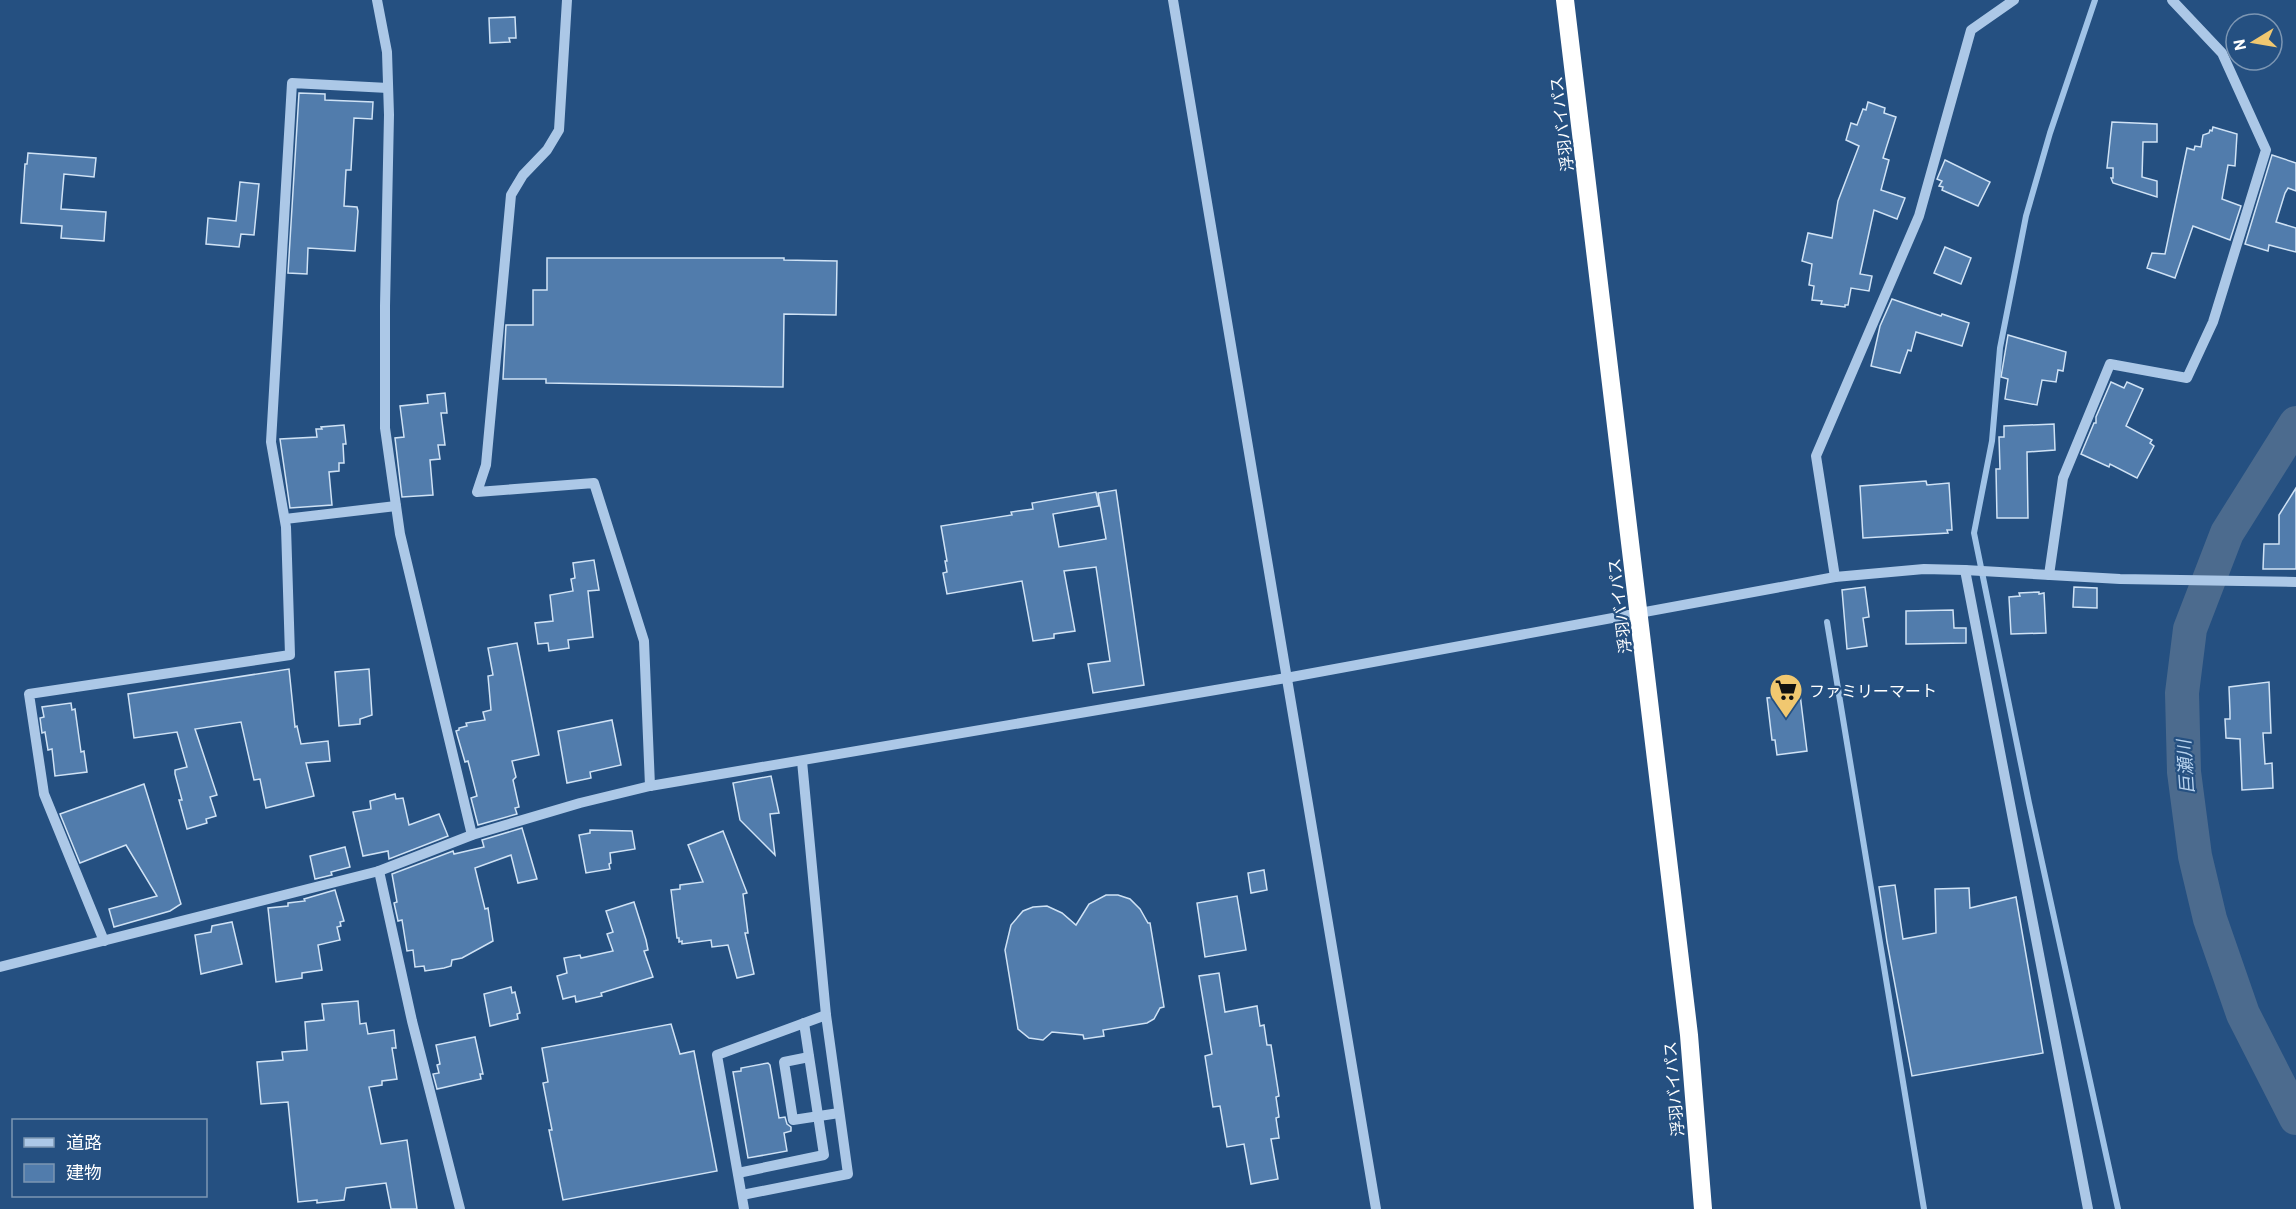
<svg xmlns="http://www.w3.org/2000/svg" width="2296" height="1209" font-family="Barlow,'Noto Sans JP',sans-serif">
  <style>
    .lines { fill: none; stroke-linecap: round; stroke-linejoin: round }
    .stream { stroke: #a0c3e7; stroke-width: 6 }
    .river { stroke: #4c6b8e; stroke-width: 34 }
    .building { fill: #517cac; stroke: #cfe2f5; stroke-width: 1.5 }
    .minor { stroke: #acc8e7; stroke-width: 10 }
    .highway { stroke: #fff; stroke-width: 18 }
    .labels { text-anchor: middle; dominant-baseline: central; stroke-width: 4.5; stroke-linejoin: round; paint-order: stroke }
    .street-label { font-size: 16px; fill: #fff; stroke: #255081 }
    .poi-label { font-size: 16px; fill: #fff; stroke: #255081; text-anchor: start }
    .water-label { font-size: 18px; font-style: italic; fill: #b7d2ee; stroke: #255081 }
  </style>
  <rect width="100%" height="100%" fill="#255081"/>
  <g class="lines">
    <g class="stream">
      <path d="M2095,0L2050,133L2026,216L2000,348L1992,441L1974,533L2029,803L2118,1209"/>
      <path d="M1827,622L1924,1209"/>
    </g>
    <path class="river" d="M2296,423L2227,533L2190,629L2182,693L2184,772L2195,856L2210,919L2243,1014L2296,1118"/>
  </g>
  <g class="building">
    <path d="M515,17L516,38H509L510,42L490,43L489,18Z"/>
    <path d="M299,93L325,94V100L373,102L372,119L354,118L351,170H346L344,206L357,207L358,211L355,251L308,248L307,274L288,273Z"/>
    <path d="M1868,102L1885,108L1884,113L1896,117L1883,158L1889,160L1881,190L1905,198L1897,219L1874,210L1860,274L1872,276L1869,291L1851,288L1848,305H1845V307L1821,304L1822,301L1812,300L1814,286L1809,285L1812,264L1802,261L1808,233L1832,238L1838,201L1859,146L1846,140L1851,123L1857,125L1863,109L1866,110Z"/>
    <path d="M2112,122L2157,124V142H2143L2142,177L2157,181V197L2113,183L2111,178H2113V168H2107Z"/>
    <path d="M2213,127L2237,134L2235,166L2228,165L2222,199L2241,206L2230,240L2193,226L2175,278L2147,268L2152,253L2165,254L2187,148L2194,150L2195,146L2201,147L2203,135L2209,133L2210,130L2212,131Z"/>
    <path d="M28,153L96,158L94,177L64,174L61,209L106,212L104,241L61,238L62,226L21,223L25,164H27Z"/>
    <path d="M2272,155L2296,163V191L2288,188L2285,193L2276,222L2296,228V252L2269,245L2268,251L2245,244Z"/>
    <path d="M1945,160L1990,182L1978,206L1942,190L1943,187L1939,186L1942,181L1937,179Z"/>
    <path d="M240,182L259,184L254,235L241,234L239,247L206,244L208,218L236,221Z"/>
    <path d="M1945,247L1971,258L1961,284L1934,273Z"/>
    <path d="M547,258H784V260L837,261L836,315L784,314L783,387L546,383V379H503L506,325H533V290H547Z"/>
    <path d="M1892,299L1941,316L1942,314L1969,323L1962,346L1916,332L1911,351L1908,350L1900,373L1871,366L1880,326Z"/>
    <path d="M2008,335L2066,352L2063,371L2058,370L2056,382L2042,380L2037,405L2005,399L2008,379L2001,377Z"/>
    <path d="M2111,382L2124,388L2127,382L2143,389L2126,426L2152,440L2150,443L2154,446L2137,478L2110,464L2109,467L2081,454L2094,423H2096V417Z"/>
    <path d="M445,393L447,413H441L445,445H438L440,459L430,460L433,495L402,497L395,438L404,437L400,406L428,403L427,395Z"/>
    <path d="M2054,424L2055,450L2027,452L2028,518H1997L1996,469H2000L1999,437H2004V426Z"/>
    <path d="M344,425L346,444H343L344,463H339V471L329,472L332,505L290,508L280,439L317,437L316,429H322L321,427Z"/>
    <path d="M1926,481L1927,485L1949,483L1952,530H1947L1948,533L1863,538L1860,486Z"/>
    <path d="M2296,488V569H2263L2264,544H2279V515Z"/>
    <path d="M1116,490L1144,685L1093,693L1088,664L1110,661L1096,567L1064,571L1075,631L1054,634V638L1033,641L1022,581L947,594L943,573L947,572L945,561H947L941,526L1012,515L1011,512L1033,509L1032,503L1096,492L1099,506L1053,514L1059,547L1106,539L1098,493Z"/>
    <path d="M594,560L599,590L588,591L593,637L568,640L569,648L549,651L548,643L538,644L535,623L553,621L550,595L573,591L571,579L575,578L573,563Z"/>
    <path d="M1865,587L1869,617L1863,618L1867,646L1847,649L1842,590Z"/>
    <path d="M2074,587L2097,588V608L2073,607Z"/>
    <path d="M2039,592V594L2044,593L2046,633L2011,634L2009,597L2020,596L2019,593Z"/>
    <path d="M1953,610L1954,628H1966V643L1906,644V611Z"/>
    <path d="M517,643L539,755L512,761L516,777L513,780L519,807L515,808L517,814L478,825L471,798L477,796L468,761L465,762L456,731L459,730V728L467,726L466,723L485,720L483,712L491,710L488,676L493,675L488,648Z"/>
    <path d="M289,669L295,727L297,726L301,744L328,741L330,761L306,763L314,796L266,808L260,779L254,780L241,722L195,729L217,795L210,797L216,816L206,819L207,823L187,829L179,800H182L175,774V770L187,767L177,732L134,738L128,694Z"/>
    <path d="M369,669L372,715L360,719V724L339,726L335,672Z"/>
    <path d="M2269,682L2271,733H2263L2265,764L2272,763L2273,788L2242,790L2240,739L2226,738L2225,719H2230V712L2229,687Z"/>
    <path d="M1800,694L1807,751L1777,755L1775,740H1772L1767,698Z"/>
    <path d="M71,703L72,710L75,709L81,752L84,751L87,772L55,776L52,749L48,750L45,732L42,733L40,718L44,717L42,707Z"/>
    <path d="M612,720L621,765L590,772L591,778L567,783L558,731Z"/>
    <path d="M771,776L779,813L770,814L775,855L740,820L733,783Z"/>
    <path d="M144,784L181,904L170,911L114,927L109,909L157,896L126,845L80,863L60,814Z"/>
    <path d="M395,794L396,799L403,798L409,825L439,814L448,836L389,859L388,851L363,856L353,812L371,809L370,801Z"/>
    <path d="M522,828L537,879L518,883L511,855L475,868L485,909L488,908L493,941L462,958L452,960L451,966L444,968L425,971L424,966L415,967L413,950L407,951L402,920L398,921L394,903L397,902L392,874L453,851L454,854L484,847L482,840Z"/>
    <path d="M590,830L632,831L635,849L610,853L611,863L609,864L610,869L586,873L579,835L590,833Z"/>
    <path d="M723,831L747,893L743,894L748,933H745L754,974L737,978L728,945L712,947L711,940L682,944V941L679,942V938H677L671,890L680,889V885L703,882L688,845Z"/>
    <path d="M345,847L350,867L331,872L332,875L315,879L310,856Z"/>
    <path d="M1264,870L1267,890L1251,893L1248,873Z"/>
    <path d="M1895,885L1903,939L1936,933L1935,889L1969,888L1970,908L2016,897L2043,1053L1912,1076L1887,942L1879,887Z"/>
    <path d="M335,890L344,921L340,922L341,926L337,927L340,940L318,945L322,970L302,973V978L276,982L268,908L288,906V903L305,901L304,899Z"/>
    <path d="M1106,895H1118L1130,899L1140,909L1148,923H1150L1164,1007L1160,1008L1154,1019L1147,1023L1103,1030L1104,1036L1084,1039L1083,1035L1052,1032L1043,1040L1029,1038L1018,1029L1005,950L1011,925L1023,911L1033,907L1047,906L1062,913L1076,925L1089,904Z"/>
    <path d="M1237,896L1246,950L1205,957L1197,903Z"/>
    <path d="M634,902L646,940L648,950L644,951L653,977L601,993L602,996L576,1002L575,996L563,999L557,976L567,973L564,958L580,955L581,958L613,951L607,934L613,932L606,911Z"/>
    <path d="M232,922L242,964L201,974L195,935L211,932L212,926Z"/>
    <path d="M1219,973L1225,1012L1257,1006L1260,1026L1264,1025L1267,1045H1271L1279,1096L1276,1097L1279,1117L1276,1118L1279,1138L1271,1139L1278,1179L1251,1184L1244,1144L1227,1147L1220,1106L1213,1107L1205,1056L1212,1054L1199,976Z"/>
    <path d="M511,987L512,993L515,992L520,1013L517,1014L518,1019L490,1026L484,994Z"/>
    <path d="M358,1001L360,1024L366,1023L368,1034L394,1030L396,1048H392L397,1079L382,1081V1085L369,1087L381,1144L407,1140L417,1209H391L386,1183L346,1188L344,1200L317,1203V1200L298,1202L288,1102L261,1104L257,1062L283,1060L282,1052L307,1050L305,1022L324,1020L322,1004Z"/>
    <path d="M671,1024L680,1054L694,1051L717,1171L563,1200L549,1130H552L543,1083L548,1082L542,1048Z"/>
    <path d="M475,1037L483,1074H480L481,1079L437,1089L433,1074L439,1073L437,1065L440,1064L436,1045Z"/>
    <path d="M768,1063L770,1065L779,1118L785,1117L787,1124L791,1127V1131L784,1133L787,1151L748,1158L733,1072L741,1071V1068Z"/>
  </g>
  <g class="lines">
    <g class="minor">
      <path d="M377,0L387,52L389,115L385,306V428L400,534L472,835"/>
      <path d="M567,0L559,130L547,150L523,175L511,195L486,465L477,492L594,483L644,641L650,786"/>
      <path d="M1173,0L1376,1209"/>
      <path d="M285,519L396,506"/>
      <path d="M1965,570L2088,1209"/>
      <path d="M2049,575L2063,478L2110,364L2187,378L2213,322L2266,150L2222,53L2172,0"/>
      <path d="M1835,577L1816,456L1919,216L1971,30L2014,0"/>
      <path d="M379,871L412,1021L460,1209"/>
      <path d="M104,941L44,794L29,694L290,655L286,527L271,442L292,83L388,88"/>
      <path d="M0,967L379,871L472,835L580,803L650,786L1286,678L1835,577L1924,569L1965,570L2120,579L2296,582"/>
      <path d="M809,1057L784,1062L793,1120L839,1113"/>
      <path d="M738,1173L824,1155L804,1023"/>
      <path d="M742,1195L848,1174L826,1015L802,761"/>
      <path d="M744,1209L717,1055L826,1015"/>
    </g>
    <path class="highway" d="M1565,0L1689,1035L1703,1209"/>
  </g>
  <defs>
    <g id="supermarket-pin" transform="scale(1.725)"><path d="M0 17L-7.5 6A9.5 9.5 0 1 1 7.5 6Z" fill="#f1c870" stroke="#255081"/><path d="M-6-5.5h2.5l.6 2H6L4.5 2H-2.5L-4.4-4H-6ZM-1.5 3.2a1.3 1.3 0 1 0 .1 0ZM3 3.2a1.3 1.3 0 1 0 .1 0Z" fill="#111"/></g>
  </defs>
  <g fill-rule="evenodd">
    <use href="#supermarket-pin" x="1786" y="690"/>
  </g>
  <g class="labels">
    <g class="street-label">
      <text transform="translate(1561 124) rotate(-97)">浮羽バイパス</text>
      <text transform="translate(1619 606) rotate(-97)">浮羽バイパス</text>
      <text transform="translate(1673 1089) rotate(-95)">浮羽バイパス</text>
    </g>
    <g class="poi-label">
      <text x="1809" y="690">ファミリーマート</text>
    </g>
    <g class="water-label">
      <text transform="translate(2185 767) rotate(-94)">巨瀬川</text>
    </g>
  </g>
  <rect x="12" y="1119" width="195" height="78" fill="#255081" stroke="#7c96b3" stroke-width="1.5"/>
  <rect x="24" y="1138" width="30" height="9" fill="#acc8e7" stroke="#7c96b3" stroke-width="1.5"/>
  <text x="66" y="1149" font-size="18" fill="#ffffff">道路</text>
  <rect x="24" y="1164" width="30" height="18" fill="#517cac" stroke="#7c96b3" stroke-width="1.5"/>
  <text x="66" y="1179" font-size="18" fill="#ffffff">建物</text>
  <g transform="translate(2254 42) rotate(259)"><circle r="28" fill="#255081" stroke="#7c96b3" stroke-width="1.5"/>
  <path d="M0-4.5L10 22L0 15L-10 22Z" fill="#f1c870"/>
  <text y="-9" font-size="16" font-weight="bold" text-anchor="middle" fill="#ffffff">N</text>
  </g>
</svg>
